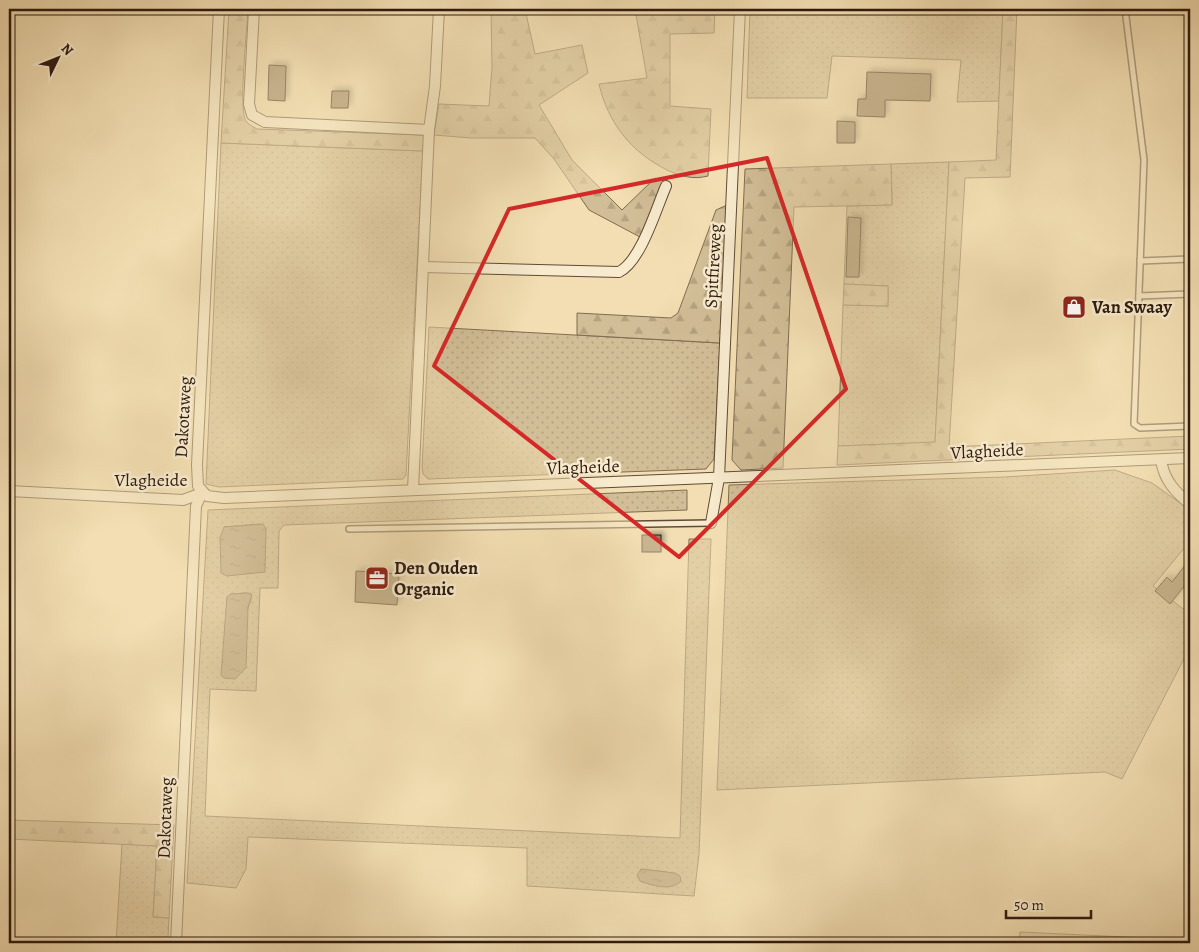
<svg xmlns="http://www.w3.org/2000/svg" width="1199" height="952" font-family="Alegreya,serif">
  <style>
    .grass { fill: url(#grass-dots); stroke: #806c52; fill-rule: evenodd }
    .forest { fill: url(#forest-firs); stroke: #806c52 }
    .water { fill: url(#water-ripples); stroke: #7b674f }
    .building { fill: #948063; stroke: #2e1a0e; filter: url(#shadow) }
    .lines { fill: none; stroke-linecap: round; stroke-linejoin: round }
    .service-casing { stroke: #5f4b37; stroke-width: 8 }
    .minor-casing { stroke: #5f4b37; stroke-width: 12 }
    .service { stroke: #f7eacd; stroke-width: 5 }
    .minor { stroke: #f7eacd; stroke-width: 10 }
    .marked { fill: none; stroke: #d62828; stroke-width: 4; stroke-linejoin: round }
    .labels { text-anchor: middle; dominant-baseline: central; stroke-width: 5; stroke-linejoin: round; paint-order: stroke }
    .street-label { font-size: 18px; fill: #2e1a0e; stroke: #f7eacd }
    .poi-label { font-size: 18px; font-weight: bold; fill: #2e1a0e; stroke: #f7eacd; text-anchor: start }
  </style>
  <defs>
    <pattern id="grass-dots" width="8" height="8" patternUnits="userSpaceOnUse" patternTransform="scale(1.25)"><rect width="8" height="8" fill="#d1bd96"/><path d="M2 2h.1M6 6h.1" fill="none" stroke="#b4a280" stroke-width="1.8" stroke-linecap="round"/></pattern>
    <pattern id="forest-firs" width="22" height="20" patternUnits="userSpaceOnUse" patternTransform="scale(1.25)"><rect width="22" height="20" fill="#d1bd96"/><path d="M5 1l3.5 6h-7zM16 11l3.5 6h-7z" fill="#b4a280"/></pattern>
    <pattern id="water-ripples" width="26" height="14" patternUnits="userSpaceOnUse" patternTransform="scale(1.25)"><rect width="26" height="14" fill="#af9b7a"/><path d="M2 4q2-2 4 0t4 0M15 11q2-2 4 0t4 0" fill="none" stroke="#8f7e62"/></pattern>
    <filter id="shadow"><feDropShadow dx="3.5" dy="-3.5" stdDeviation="2.5" flood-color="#0004"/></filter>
  </defs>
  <rect width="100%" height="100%" fill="#f2deb2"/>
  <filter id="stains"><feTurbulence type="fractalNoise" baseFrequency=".004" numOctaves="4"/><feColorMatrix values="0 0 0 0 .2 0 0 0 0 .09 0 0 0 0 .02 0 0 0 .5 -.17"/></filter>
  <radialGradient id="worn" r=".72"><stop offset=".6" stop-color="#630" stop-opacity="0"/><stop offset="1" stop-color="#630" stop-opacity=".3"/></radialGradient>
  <g class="grass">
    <path d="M750,9H1003L999,101L957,102L961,60L832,56L827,98H747Z"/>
    <path d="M221,143L423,151L406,475L403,479L219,487L206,484Z"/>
    <path d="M949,162L935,443L838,446L843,305L888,306V286L844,284L847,206L892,205L891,164Z"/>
    <path d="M429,327L720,343L714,459L706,469L428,479L423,474L422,467Z"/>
    <path d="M1115,470L1152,483L1190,510V541L1153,586L1190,614V647L1122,779L1105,772L717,790L729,485L1005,477Z"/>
    <path d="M687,490V510L284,525L279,531L278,588H260L256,691L210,689L205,816L680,838L689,539H711L699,854L694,896L527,886V848L248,837L246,869L236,888L187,883L208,510ZM260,524L230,575L227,576L224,527ZM248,593L251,594V600L222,677L227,597L231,594ZM641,869L667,872L652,885L640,881Z"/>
    <path d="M122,844L157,846L153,917L169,918L168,937H151V943H116Z"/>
    <path d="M1020,932L1190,940V943H1019Z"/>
  </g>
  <g class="forest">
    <path d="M229,9H248C247,30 239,103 245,119C247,124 252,126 257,129L424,135L423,151L221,143Z"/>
    <path d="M491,9H525L535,54L582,45L588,73L539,105L572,160L622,210L655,178L664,181L640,237L589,210L554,159L535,138H471L434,135L439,104L489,106L492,67Z"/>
    <path d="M635,9H715L714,33L670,34V106L711,109L708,176C693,180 680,176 667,170C631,152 608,123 599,84L647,78Z"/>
    <path d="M1003,9H1017L1010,177L965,178L949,447L1190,436V449L837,465L838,446L935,442L949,162L996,160Z"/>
    <path d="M891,164L892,205L794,207L783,468L741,470L732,460L745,169Z"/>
    <path d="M727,205L720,343L577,335V313L671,318L678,313L716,210Z"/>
    <path d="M844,284L888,286V306L843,305Z"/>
    <path d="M9,820L174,825L169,918L153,917L157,846L9,839Z"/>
  </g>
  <g class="water">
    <path d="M263,524L266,529L265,572L227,576L221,573L220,538L224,527Z"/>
    <path d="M248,593L252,595L248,607L246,668L235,679L224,678L221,675L227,597L231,594Z"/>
    <path d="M641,869L675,873L680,876L681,881C671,892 652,885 640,881L637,875Z"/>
  </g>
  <g class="building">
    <path d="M269,65L286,66L285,101L268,100Z"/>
    <path d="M867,72L931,74L930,101L885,100V117L857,116L858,99H866Z"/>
    <path d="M332,91H349L348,108H331Z"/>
    <path d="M837,121L855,122V143H837Z"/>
    <path d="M848,217L861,218L859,277H846Z"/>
    <rect x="642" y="535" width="19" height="17"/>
    <path d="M1190,559V579L1170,604L1155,591L1167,577L1172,582Z"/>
    <path d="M356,571L399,574L397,605L355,602Z"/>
  </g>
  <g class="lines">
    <g class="service-casing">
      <g id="service">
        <path d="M1125,9L1144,160L1134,424L1140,428L1190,426"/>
        <path d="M1140,261L1190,259"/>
        <path d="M1139,296L1190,294"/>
        <path d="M349,529L711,523"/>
      </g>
    </g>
    <g class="minor-casing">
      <g id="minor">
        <path d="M219,9L197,465L198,486L207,496L224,498L1190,458"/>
        <path d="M254,9L249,104L252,115L265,122L429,130L435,86L439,9"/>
        <path d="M424,267L619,272C641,261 656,209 666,186"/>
        <path d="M1161,460C1164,480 1175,492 1190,504"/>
        <path d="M413,490L429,130"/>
        <path d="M9,491L183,500L202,493"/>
        <path d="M711,523L719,478L740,9"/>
        <path d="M176,943L196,506L202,493"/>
      </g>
    </g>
    <use href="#service" class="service"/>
    <use href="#minor" class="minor"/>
  </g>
  <path d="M0 0H1199V952H0ZM767,158L846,389L679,557L434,366L509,209Z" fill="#f2deb2" fill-opacity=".55" fill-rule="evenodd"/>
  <path class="marked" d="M767,158L846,389L679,557L434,366L509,209Z"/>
  <defs>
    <g id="shop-square" transform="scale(1.25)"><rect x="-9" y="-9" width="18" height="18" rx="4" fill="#8f2418" stroke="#f7eacd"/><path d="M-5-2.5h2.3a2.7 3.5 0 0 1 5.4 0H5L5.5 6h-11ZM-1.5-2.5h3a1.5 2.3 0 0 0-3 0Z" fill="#fff"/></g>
    <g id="office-square" transform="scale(1.25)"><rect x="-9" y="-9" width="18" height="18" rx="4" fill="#8f2418" stroke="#f7eacd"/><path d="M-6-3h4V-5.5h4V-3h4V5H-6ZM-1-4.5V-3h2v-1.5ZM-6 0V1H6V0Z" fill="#fff"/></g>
  </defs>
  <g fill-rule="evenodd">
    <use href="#shop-square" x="1074" y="307"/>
    <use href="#office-square" x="377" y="578"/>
  </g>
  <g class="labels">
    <g class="street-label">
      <text transform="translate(713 266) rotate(-87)">Spitfireweg</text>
      <text transform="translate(183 417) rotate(-87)">Dakotaweg</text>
      <text transform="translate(987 451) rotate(-3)">Vlagheide</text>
      <text transform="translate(583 467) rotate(-2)">Vlagheide</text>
      <text x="151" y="480">Vlagheide</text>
      <text transform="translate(165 818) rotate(-88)">Dakotaweg</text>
    </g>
    <g class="poi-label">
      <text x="1092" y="307">Van Swaay</text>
      <text x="394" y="568">Den Ouden<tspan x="394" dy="21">Organic</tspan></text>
    </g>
  </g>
  <rect width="1199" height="952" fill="none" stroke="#f2deb2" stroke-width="30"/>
  <rect x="10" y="10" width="1179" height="932" fill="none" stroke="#2e1a0e" stroke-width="2.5"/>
  <rect x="15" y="15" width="1169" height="922" fill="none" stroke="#2e1a0e"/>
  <g transform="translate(58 58) rotate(47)" stroke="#f7eacd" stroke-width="4" paint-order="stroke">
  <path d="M0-4L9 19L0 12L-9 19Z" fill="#2e1a0e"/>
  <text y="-8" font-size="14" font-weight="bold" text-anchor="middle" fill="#2e1a0e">N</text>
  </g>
  <path d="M1006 910v8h85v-8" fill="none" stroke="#2e1a0e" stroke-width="2.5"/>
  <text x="1014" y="910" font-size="15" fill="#2e1a0e" stroke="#f7eacd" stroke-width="4" paint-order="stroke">50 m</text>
  <rect width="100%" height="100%" filter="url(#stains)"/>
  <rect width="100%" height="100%" fill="url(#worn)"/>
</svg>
